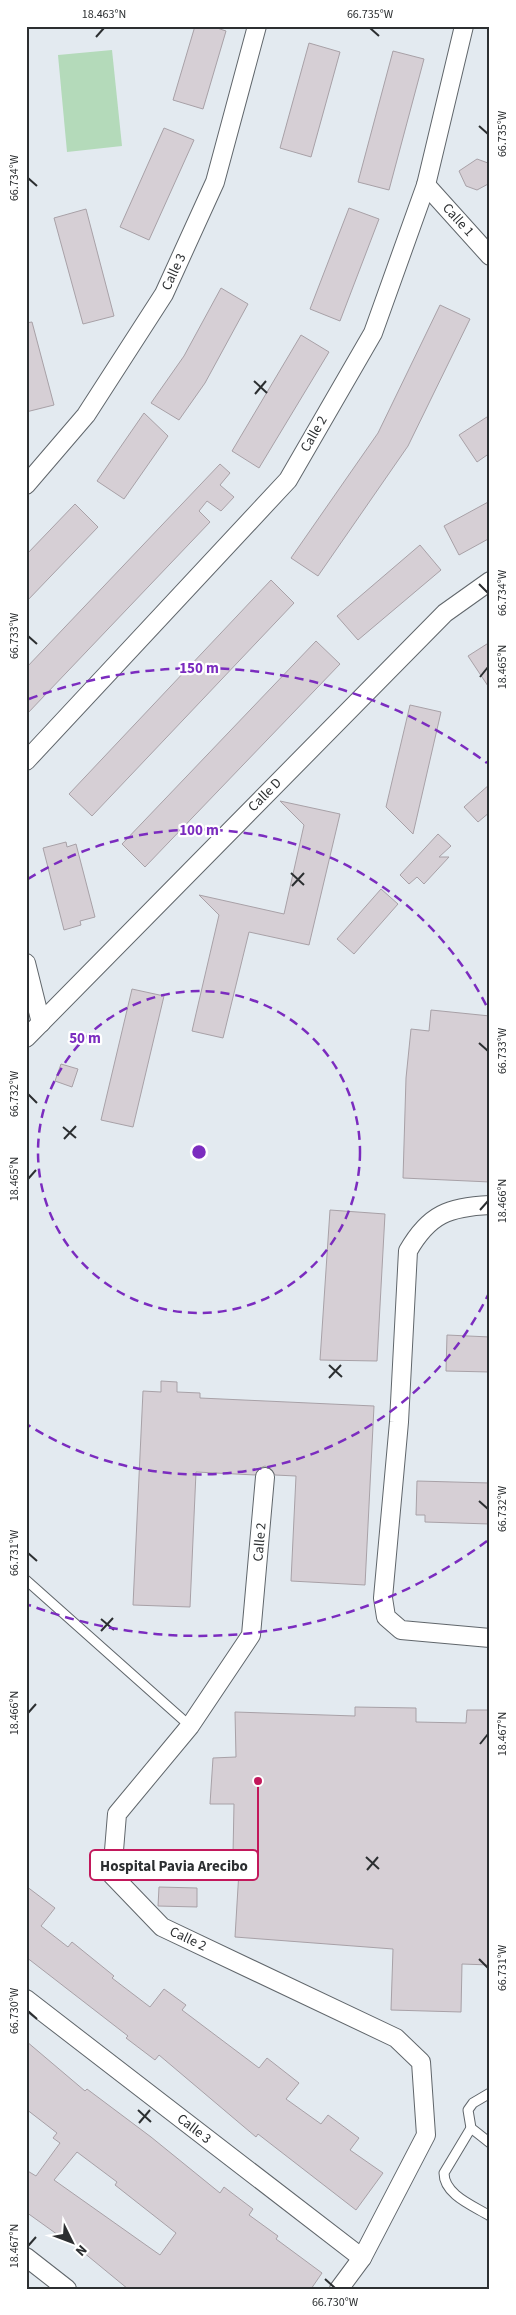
<svg xmlns="http://www.w3.org/2000/svg" width="516" height="2315" font-family="'Source Sans 3',sans-serif">
  <style>
    .green { fill: #b4daba }
    .building { fill: #d6cfd5; stroke: #a8a1a7; fill-rule: evenodd }
    .lines { fill: none; stroke-linecap: round; stroke-linejoin: round }
    .lane-casing { stroke: #60666b; stroke-width: 11 }
    .street-casing { stroke: #60666b; stroke-width: 20 }
    .lane { stroke: #fff; stroke-width: 9 }
    .street { stroke: #fff; stroke-width: 18 }
    .ticks { fill: none; stroke: #2c2f31; stroke-width: 2 }
    .ring { fill: none; stroke: #7b2cbf; stroke-width: 2.5; stroke-dasharray: 9 6 }
    .labels { text-anchor: middle; dominant-baseline: central; stroke-width: 4.5; stroke-linejoin: round; paint-order: stroke }
    .street-label { font-size: 14px; fill: #2c2f31; stroke: #fff }
    .centre { fill: #7b2cbf; stroke: #fff; stroke-width: 2.5 }
    .ring-label { font-size: 15px; text-anchor: middle; font-weight: bold; fill: #7b2cbf; stroke: #fff; stroke-width: 4.5; stroke-linejoin: round; paint-order: stroke }
    .leader { fill: none; stroke: #c2185b; stroke-width: 2 }
    .callout-dot { fill: #c2185b; stroke: #fff; stroke-width: 2 }
    .callout { fill: #fff; stroke: #c2185b; stroke-width: 2 }
    .callout-label { font-size: 15px; text-anchor: middle; font-weight: bold; fill: #2c2f31 }
    .neatline { fill: none; stroke: #2c2f31; stroke-width: 2 }
    .ticks-label { font-size: 12px; text-anchor: middle; fill: #2c2f31 }
  </style>
  <rect width="100%" height="100%" fill="#e3eaf0"/>
  <path class="green" d="M112,50L122,146L67,152L58,55Z"/>
  <g class="building">
    <path d="M195,26H211L226,31L203,109L173,100Z"/>
    <path d="M309,43L340,52L311,157L280,148Z"/>
    <path d="M393,51L424,59L389,190L358,182Z"/>
    <path d="M164,128L194,140L149,240L120,227Z"/>
    <path d="M477,159L488,163L490,183L477,190L466,186L459,171Z"/>
    <path d="M349,208L379,219L340,321L310,309Z"/>
    <path d="M86,209L114,316L83,324L54,218Z"/>
    <path d="M221,288L248,304L205,383L179,420L151,403L184,356Z"/>
    <path d="M440,305L470,319L408,446L318,576L291,558L378,433Z"/>
    <path d="M32,322L54,405L26,412V323Z"/>
    <path d="M301,335L329,352L259,468L232,451Z"/>
    <path d="M144,413L168,436L124,499L97,481Z"/>
    <path d="M490,415V453L477,462L459,435Z"/>
    <path d="M220,464L230,473L220,485L234,497L221,511L207,501L199,511L210,522L26,715V668Z"/>
    <path d="M490,501V538L459,555L444,526Z"/>
    <path d="M75,504L98,527L26,602V555Z"/>
    <path d="M420,545L441,570L358,640L337,616Z"/>
    <path d="M271,580L294,603L92,816L69,794Z"/>
    <path d="M316,641L340,664L145,867L122,844Z"/>
    <path d="M490,642V689L468,656Z"/>
    <path d="M410,705L441,712L413,834L386,807Z"/>
    <path d="M490,784V812L478,822L464,807Z"/>
    <path d="M280,801L340,814L309,945L249,932L223,1038L192,1031L219,915L199,895L284,914L304,825Z"/>
    <path d="M438,834L451,846L439,857H449L424,884L417,877L409,884L400,875Z"/>
    <path d="M66,842L67,847L76,844L95,917L80,921L81,925L64,930L43,848Z"/>
    <path d="M381,889L398,904L354,954L337,939Z"/>
    <path d="M132,989L164,996L133,1127L101,1120Z"/>
    <path d="M431,1010L490,1016V1182L403,1178L406,1078L411,1029L429,1031Z"/>
    <path d="M61,1064L78,1069L72,1087L55,1081Z"/>
    <path d="M330,1210L385,1214L377,1361L320,1360Z"/>
    <path d="M447,1335L490,1337V1372L446,1371Z"/>
    <path d="M161,1381L177,1382V1392L200,1393V1398L374,1406L365,1585L291,1581L296,1476L275,1475L271,1469L265,1466L260,1468L255,1475L196,1472L190,1607L133,1605L143,1391L161,1392Z"/>
    <path d="M417,1481L490,1483V1524L425,1522V1515H416Z"/>
    <path d="M355,1707L416,1708V1722L466,1723L467,1710H490V1965L462,1964L461,2012L391,2010L393,1949L235,1937L240,1854H233L234,1804H210L213,1758L236,1757L235,1712L355,1716Z"/>
    <path d="M26,1886L55,1908L41,1926L68,1947L72,1942L114,1976L112,1978L150,2007L164,1989L186,2005L182,2010L259,2068L267,2058L299,2083L286,2099L321,2124L328,2115L359,2138L350,2150L383,2173L356,2210L258,2134L256,2137L159,2055L155,2060L126,2038L128,2036L26,1957Z"/>
    <path d="M159,1887L197,1888V1907L158,1906Z"/>
    <path d="M26,2041L85,2091L87,2089L151,2137L220,2193L224,2187L253,2209L249,2215L278,2236L276,2239L322,2273L311,2289H128L66,2238L65,2240L26,2212V2170L36,2176L60,2143L53,2138L57,2133L26,2109ZM77,2152L117,2182L115,2185L176,2233L160,2255L54,2180Z"/>
  </g>
  <g class="lines">
    <g class="lane-casing">
      <g id="lane">
        <path d="M26,1580L190,1726"/>
        <path d="M490,2093L473,2103L468,2110L471,2128L490,2143"/>
        <path d="M471,2128L444,2173C444,2195 474,2206 490,2216"/>
      </g>
    </g>
    <g class="street-casing">
      <g id="street">
        <path d="M426,185L490,256"/>
        <path d="M26,485L86,415L164,294L215,182L257,26"/>
        <path d="M26,761L288,480L373,333L426,185L464,26"/>
        <path d="M26,963L41,1023"/>
        <path d="M26,1038L445,613L490,581"/>
        <path d="M490,1205C449,1207 429,1214 408,1251L399,1422L383,1598L386,1617L401,1630L490,1638"/>
        <path d="M265,1477L251,1635L190,1726L117,1814L112,1875L162,1927L396,2038L421,2062L426,2135L362,2258L339,2289"/>
        <path d="M26,1999L362,2258"/>
        <path d="M26,2257L67,2289"/>
      </g>
    </g>
    <use href="#lane" class="lane"/>
    <use href="#street" class="street"/>
  </g>
  <path class="ticks" d="M370,28L379,36M96,37L104,28M479,126L488,134M28,178L37,186M254,381L267,393M255,394L266,381M479,584L488,593M28,636L37,644M480,677L488,667M291,873L304,885M292,886L304,873M479,1043L488,1051M28,1094L37,1103M63,1127L76,1138M64,1139L76,1126M28,1179L36,1170M480,1210L488,1201M329,1365L342,1377M329,1378L341,1365M479,1501L488,1509M28,1553L37,1561M101,1619L114,1630M101,1631L113,1618M28,1713L36,1704M480,1744L488,1734M366,1857L379,1869M367,1870L378,1857M479,1959L488,1968M28,2011L37,2019M138,2110L151,2122M139,2123L150,2110M28,2246L36,2237M325,2279L335,2288"/>
  <g class="ring">
    <circle cx="199" cy="1152" r="161"/>
    <path d="M490 1291A322 322 0 0 1 28 1425M28 879A322 322 0 0 1 490 1013"/>
    <path d="M487 1541A484 484 0 0 1 29 1605M29 699A484 484 0 0 1 487 763"/>
  </g>
  <g class="labels">
    <g class="street-label">
      <text transform="translate(458 220) rotate(48)">Calle 1</text>
      <text transform="translate(174 272) rotate(-65)">Calle 3</text>
      <text transform="translate(314 434) rotate(-60)">Calle 2</text>
      <text transform="translate(265 795) rotate(-45)">Calle D</text>
      <text transform="translate(260 1542) rotate(-85)">Calle 2</text>
      <text transform="translate(188 1939) rotate(25)">Calle 2</text>
      <text transform="translate(194 2129) rotate(38)">Calle 3</text>
    </g>
  </g>
  <circle cx="199" cy="1152" r="8" class="centre"/>
  <g class="ring-label">
    <text x="199" y="673">150 m</text>
    <text x="199" y="835">100 m</text>
    <text x="85" y="1043">50 m</text>
  </g>
  <path class="leader" d="M258 1781L258 1865"/>
  <circle class="callout-dot" cx="258" cy="1781" r="5"/>
  <rect class="callout" x="90" y="1850" width="168" height="30" rx="5"/>
  <g class="callout-label">
    <text x="174" y="1871">Hospital Pavia Arecibo</text>
  </g>
  <rect width="516" height="2315" fill="none" stroke="#ffffff" stroke-width="55"/>
  <g transform="translate(72 2242) rotate(132)" stroke="#ffffff" stroke-width="4" paint-order="stroke">
  <path d="M0-4L9 19L0 12L-9 19Z" fill="#2c2f31"/>
  <text y="-8" font-size="14" font-weight="bold" text-anchor="middle" fill="#2c2f31">N</text>
  </g>
  <rect x="28" y="28" width="460" height="2260" class="neatline"/>
  <g class="ticks-label">
    <text x="104" y="18">18.463°N</text>
    <text x="370" y="18">66.735°W</text>
    <text transform="translate(502 134) rotate(-90)" y="4">66.735°W</text>
    <text transform="translate(14 178) rotate(-90)" y="4">66.734°W</text>
    <text transform="translate(502 593) rotate(-90)" y="4">66.734°W</text>
    <text transform="translate(14 636) rotate(-90)" y="4">66.733°W</text>
    <text transform="translate(502 667) rotate(-90)" y="4">18.465°N</text>
    <text transform="translate(502 1051) rotate(-90)" y="4">66.733°W</text>
    <text transform="translate(14 1094) rotate(-90)" y="4">66.732°W</text>
    <text transform="translate(14 1179) rotate(-90)" y="4">18.465°N</text>
    <text transform="translate(502 1201) rotate(-90)" y="4">18.466°N</text>
    <text transform="translate(502 1509) rotate(-90)" y="4">66.732°W</text>
    <text transform="translate(14 1553) rotate(-90)" y="4">66.731°W</text>
    <text transform="translate(14 1713) rotate(-90)" y="4">18.466°N</text>
    <text transform="translate(502 1734) rotate(-90)" y="4">18.467°N</text>
    <text transform="translate(502 1968) rotate(-90)" y="4">66.731°W</text>
    <text transform="translate(14 2011) rotate(-90)" y="4">66.730°W</text>
    <text transform="translate(14 2246) rotate(-90)" y="4">18.467°N</text>
    <text x="335" y="2306">66.730°W</text>
  </g>
</svg>
